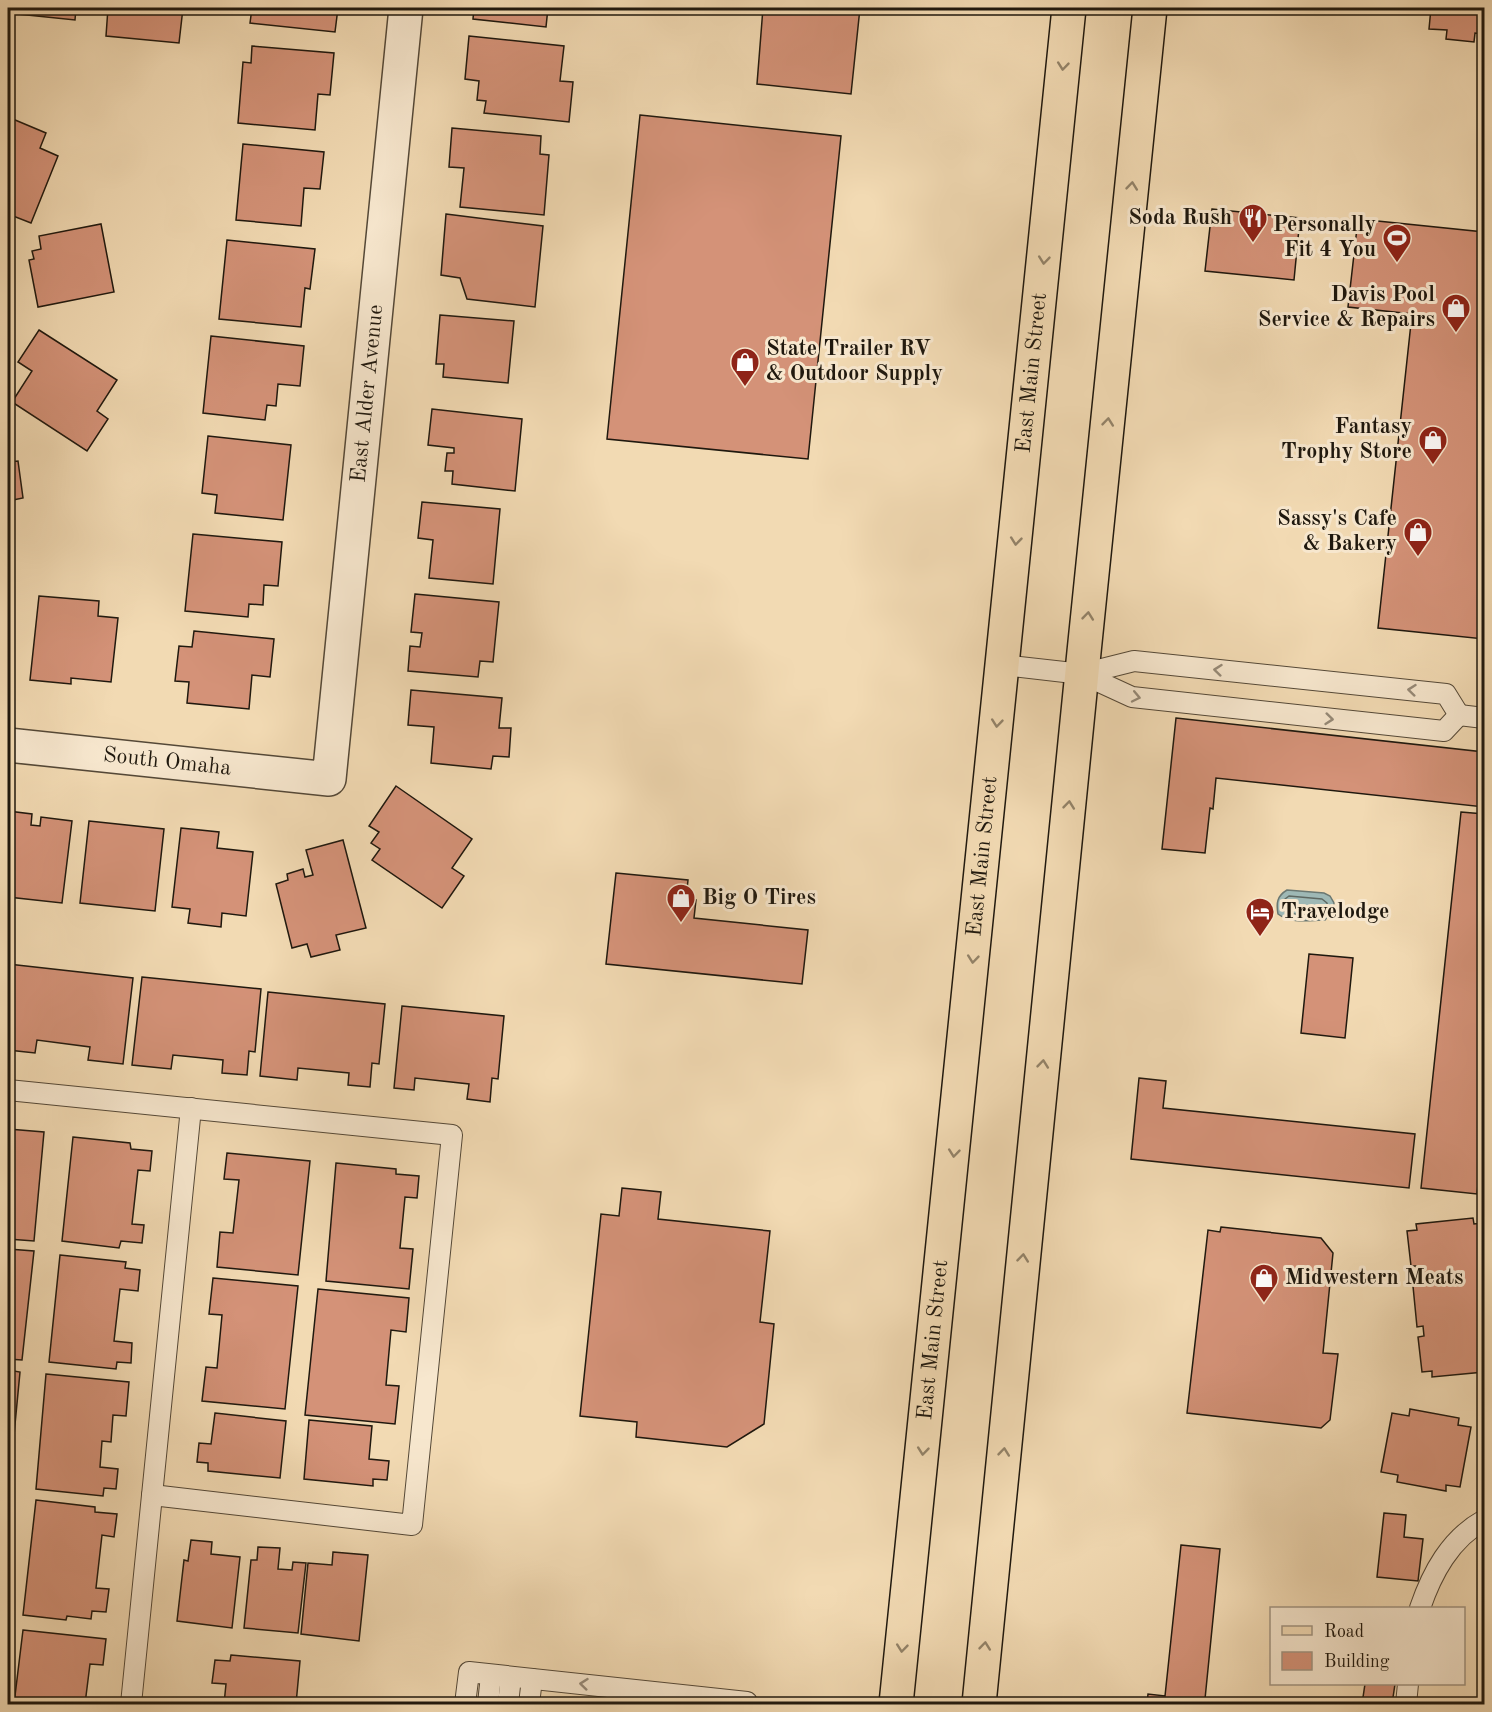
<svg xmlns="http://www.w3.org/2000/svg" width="1492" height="1712" font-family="'Old Standard TT',serif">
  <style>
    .water { fill: #9eb8b5; stroke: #6b7872; stroke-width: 1.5 }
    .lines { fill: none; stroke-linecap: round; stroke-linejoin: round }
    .shore { stroke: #5e6862; stroke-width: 1.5 }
    .building { fill: #d49278; stroke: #1f180e; stroke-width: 1.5 }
    .lane-casing { stroke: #544837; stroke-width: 22 }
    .street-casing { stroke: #544837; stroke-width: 36 }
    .primary-casing { stroke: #1f180e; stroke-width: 36 }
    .lane { stroke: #f7e7ce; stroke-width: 20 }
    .street { stroke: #f7e7ce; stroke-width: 33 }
    .primary { stroke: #f2dab3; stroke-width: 33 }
    .oneway { stroke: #938369 }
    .oneway2 { stroke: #968a78 }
    .labels { text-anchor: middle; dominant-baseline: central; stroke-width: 6; stroke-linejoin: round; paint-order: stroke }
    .poi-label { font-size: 22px; font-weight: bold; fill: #1f180e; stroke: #f7e7ce; text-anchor: end }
    .street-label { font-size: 22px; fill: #1f180e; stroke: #f7e7ce }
  </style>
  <rect width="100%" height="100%" fill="#f2dab3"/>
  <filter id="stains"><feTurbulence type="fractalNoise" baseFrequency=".00333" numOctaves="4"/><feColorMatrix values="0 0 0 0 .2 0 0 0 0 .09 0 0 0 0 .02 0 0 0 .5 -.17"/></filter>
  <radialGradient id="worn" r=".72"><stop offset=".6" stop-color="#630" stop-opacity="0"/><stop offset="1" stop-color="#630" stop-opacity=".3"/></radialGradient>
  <path class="water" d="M1287,890L1324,893L1330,896L1334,903L1333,910L1325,920C1310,920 1291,924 1278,914C1276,903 1277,896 1287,890Z"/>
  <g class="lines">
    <path class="shore" d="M1289,896L1322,899L1327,903V908L1321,914H1291L1284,911L1283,906L1285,899Z"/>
  </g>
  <g class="building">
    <path d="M8,8H76L75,20L8,13Z"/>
    <path d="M108,8H183L179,43L106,36Z"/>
    <path d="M252,8H338L335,32L250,23Z"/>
    <path d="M474,8H559V10L548,8L546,27L473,19Z"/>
    <path d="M763,8H860L851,94L757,84Z"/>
    <path d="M1431,8H1484V34L1475,33L1474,42L1446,39L1447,30L1429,29Z"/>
    <path d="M469,36L564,46L560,81L573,82L569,122L484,113L486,101L477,100L479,81L465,79Z"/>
    <path d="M252,46L334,53L330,95L318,94L315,130L238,123L243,62L251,63Z"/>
    <path d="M640,115L841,136L808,459L607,439Z"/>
    <path d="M8,117L46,133L40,148L58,156L31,223L8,214Z"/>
    <path d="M452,128L541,136L540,154L549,155L544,215L460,207L464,168L449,167Z"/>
    <path d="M243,144L324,152L320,189L304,188L301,226L236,220Z"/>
    <path d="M1212,209L1300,218L1294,280L1205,271Z"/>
    <path d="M446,214L543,226L535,307L467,299L460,278L441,275Z"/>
    <path d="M1358,219L1484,232V639L1378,628L1412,314L1348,307Z"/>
    <path d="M101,224L114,292L38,307L29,260L34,259L32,251L41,249L39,236Z"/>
    <path d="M227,240L315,249L310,289L305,288L301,327L219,319Z"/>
    <path d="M440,315L514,321L508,383L443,377L444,364H436Z"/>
    <path d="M39,330L117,380L97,411L108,419L87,451L12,402L32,371L18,362Z"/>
    <path d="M211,336L304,346L300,386L278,384L276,406L267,405L265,420L203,413Z"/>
    <path d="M432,409L522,419L515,491L452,484L453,471H445L447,453H454V448L428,445Z"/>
    <path d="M208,436L291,445L283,520L215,513L217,495L202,493Z"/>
    <path d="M18,461L23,498L8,501V462Z"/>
    <path d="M422,502L500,509L493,584L429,578L433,540L418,538Z"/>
    <path d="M193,534L282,542L278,586L264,585L263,605L249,604L248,617L185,611Z"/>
    <path d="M415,594L499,602L493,662L480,661L478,677L408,671L410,646L420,647L422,633L411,632Z"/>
    <path d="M39,596L99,601L98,616L118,618L111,682L71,678V684L30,680Z"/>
    <path d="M194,631L274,639L270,677L252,675L249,709L187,703L189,682L175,681L179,646L192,647Z"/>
    <path d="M411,690L502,698L499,728H511L509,757L493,756L491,769L431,763L434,727L408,725Z"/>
    <path d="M1176,718L1484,752V807L1216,778L1213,809L1210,808L1205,853L1162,849Z"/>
    <path d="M396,786L472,839L452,868L464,876L442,908L372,860L380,849L371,843L379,832L369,826Z"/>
    <path d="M8,811L32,814L31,825L40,826L41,817L72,821L62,903L8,897Z"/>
    <path d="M1461,812L1484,814V1127L1477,1194L1421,1188Z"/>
    <path d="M89,821L164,829L155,911L80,903Z"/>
    <path d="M181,828L219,832L217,848L253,852L246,916L222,913L221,927L188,923L190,909L172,907Z"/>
    <path d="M343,840L366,928L336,935L340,950L311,957L307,944L292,948L276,884L288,880L287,874L303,869L305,877L313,875L306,850Z"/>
    <path d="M616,873L688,880L686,899L696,900L694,918L808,930L802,984L606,964Z"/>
    <path d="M1309,954L1353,958L1345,1038L1301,1033Z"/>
    <path d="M8,964L133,978L123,1064L88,1060L90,1047L37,1040L35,1053L8,1050Z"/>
    <path d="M142,977L261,989L255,1052L249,1051L247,1075L222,1073L223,1060L173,1055L171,1069L132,1065Z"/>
    <path d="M268,992L385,1004L379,1064L372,1063L370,1087L348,1085L349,1073L298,1068L297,1080L260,1076Z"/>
    <path d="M402,1006L504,1016L498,1079L492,1078L490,1102L467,1099L469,1084L415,1078L414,1090L394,1088Z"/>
    <path d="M1139,1078L1166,1081L1163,1108L1415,1134L1409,1188L1131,1159Z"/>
    <path d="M8,1129L44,1132L34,1241L8,1239Z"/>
    <path d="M73,1137L130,1143L131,1149L152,1151L150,1171L138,1170L132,1224L144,1225L142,1243L121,1241L119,1248L62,1241Z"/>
    <path d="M227,1153L310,1161L298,1275L217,1267L220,1232L233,1233L239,1180L224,1179Z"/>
    <path d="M336,1163L396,1169V1174L419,1176L417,1198L405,1197L400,1248L413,1249L409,1289L326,1281Z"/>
    <path d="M622,1188L661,1192L658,1219L770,1231L760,1322L774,1324L764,1424L727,1447L636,1437L637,1422L580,1416L601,1214L619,1216Z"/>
    <path d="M1473,1218L1474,1224L1483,1223L1484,1234V1258L1481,1259L1482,1268H1484V1372L1432,1377V1371L1422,1372L1418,1337L1424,1336L1423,1326L1417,1327L1412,1276H1418L1416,1266H1411L1407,1231L1417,1230L1416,1224Z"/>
    <path d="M1221,1227L1321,1238L1333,1253L1323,1353L1338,1354L1330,1420L1321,1428L1187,1413L1208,1230L1220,1232Z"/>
    <path d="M8,1249L34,1251L22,1360L8,1359Z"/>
    <path d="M60,1255L126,1262L125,1268L140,1270L138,1291L120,1289L114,1341L132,1343L131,1363L117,1362L116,1369L49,1362Z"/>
    <path d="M213,1278L298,1286L285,1409L202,1401L206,1367L217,1368L222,1315L209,1314Z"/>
    <path d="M318,1289L409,1298L406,1332L391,1330L386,1385L399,1386L395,1424L305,1415Z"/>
    <path d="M8,1370L20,1372L9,1487L8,1486Z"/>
    <path d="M46,1374L129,1382L126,1416L113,1415L111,1442L102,1441L100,1467L118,1469L116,1489L104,1488L103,1496L36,1489Z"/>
    <path d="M1410,1409L1459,1418L1458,1425L1471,1427L1460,1487L1446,1485V1491L1397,1482L1398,1475L1381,1472L1392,1413L1409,1416Z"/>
    <path d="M215,1413L286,1421L280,1478L208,1471V1463L197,1462L199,1443L211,1444Z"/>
    <path d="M309,1420L372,1426L369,1459L389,1461L387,1480L373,1479V1486L304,1479Z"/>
    <path d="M36,1500L95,1507V1512L117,1514L114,1537L102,1535L96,1588L109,1589L106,1612L92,1611L91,1619L67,1616L66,1620L23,1615Z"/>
    <path d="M1384,1513L1406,1515L1404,1537L1423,1539L1418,1581L1377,1577Z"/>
    <path d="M191,1540L212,1542L211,1554L240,1557L232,1628L177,1621L184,1560L188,1561Z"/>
    <path d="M1181,1545L1220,1549L1205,1699L1220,1700V1704H1147L1148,1694L1165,1696Z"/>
    <path d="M258,1547L280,1548L278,1569L292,1570L293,1562L306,1563L298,1633L244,1628L251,1560H257Z"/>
    <path d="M333,1552L368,1555L359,1641L301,1634L308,1563L332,1565Z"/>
    <path d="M23,1630L106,1639L103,1665L90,1664L85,1704H14Z"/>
    <path d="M1481,1654H1484V1704H1476L1477,1699H1483L1484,1690L1478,1689Z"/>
    <path d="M231,1655L300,1661L296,1704H224L226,1684L212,1683L215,1660L230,1661Z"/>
    <path d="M1365,1684H1395L1392,1704H1362Z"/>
  </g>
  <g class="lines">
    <g class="lane-casing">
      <g id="lane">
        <path d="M1003,665L1082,674L1132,697L1444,731L1459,715"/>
        <path d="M1082,674L1134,661L1446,694L1459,715"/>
        <path d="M1459,715L1484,718"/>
        <path d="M8,1090L452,1135L412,1525L152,1495"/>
        <path d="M1420,1608C1432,1573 1450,1539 1484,1520"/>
        <path d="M131,1704L191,1108"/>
        <path d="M465,1704L469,1672L747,1702"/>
        <path d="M488,1704L491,1675"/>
        <path d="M508,1704L511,1677"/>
        <path d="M529,1704L532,1679"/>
        <path d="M1406,1704L1408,1684"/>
      </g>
    </g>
    <g class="street-casing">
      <g id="street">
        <path id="s1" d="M8,745L329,779L406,8"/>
      </g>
    </g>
    <g class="primary-casing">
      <g id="primary">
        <path id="s2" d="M896,1704L1069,8"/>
        <path d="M979,1704L1084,652L1150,8"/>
      </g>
    </g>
    <use href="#lane" class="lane"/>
    <use href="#street" class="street"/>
    <use href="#primary" class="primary"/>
  </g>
  <defs><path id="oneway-chevron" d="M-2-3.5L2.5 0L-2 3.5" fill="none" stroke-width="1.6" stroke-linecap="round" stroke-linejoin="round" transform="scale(1.5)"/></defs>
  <g class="oneway">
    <use href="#oneway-chevron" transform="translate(1063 66) rotate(96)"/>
    <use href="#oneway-chevron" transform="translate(1132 186) rotate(-84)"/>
    <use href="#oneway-chevron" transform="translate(1044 260) rotate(96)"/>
    <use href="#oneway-chevron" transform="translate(1108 422) rotate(-84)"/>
    <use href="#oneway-chevron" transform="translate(1016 541) rotate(96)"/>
    <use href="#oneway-chevron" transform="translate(1088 616) rotate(-84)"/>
    <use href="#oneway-chevron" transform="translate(997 723) rotate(96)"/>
    <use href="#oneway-chevron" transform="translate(1069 805) rotate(-84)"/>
    <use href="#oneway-chevron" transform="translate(973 959) rotate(96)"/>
    <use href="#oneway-chevron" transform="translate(1043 1064) rotate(-84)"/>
    <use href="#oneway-chevron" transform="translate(954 1153) rotate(96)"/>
    <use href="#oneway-chevron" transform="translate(1023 1258) rotate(-84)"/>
    <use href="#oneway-chevron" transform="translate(923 1451) rotate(96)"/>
    <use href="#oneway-chevron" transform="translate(1004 1452) rotate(-84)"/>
    <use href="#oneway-chevron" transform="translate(985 1646) rotate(-84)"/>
    <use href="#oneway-chevron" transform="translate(902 1648) rotate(96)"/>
  </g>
  <g class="oneway2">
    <use href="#oneway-chevron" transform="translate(1218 670) rotate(-174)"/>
    <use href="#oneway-chevron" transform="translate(1412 690) rotate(-174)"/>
    <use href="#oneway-chevron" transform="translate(1136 697) rotate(12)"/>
    <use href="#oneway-chevron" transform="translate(1329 719) rotate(6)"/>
    <use href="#oneway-chevron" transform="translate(584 1684) rotate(-174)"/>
  </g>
  <defs>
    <g id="restaurant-pin" transform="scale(1.5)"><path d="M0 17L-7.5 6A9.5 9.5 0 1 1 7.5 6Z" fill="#8f2418" stroke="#f7e7ce"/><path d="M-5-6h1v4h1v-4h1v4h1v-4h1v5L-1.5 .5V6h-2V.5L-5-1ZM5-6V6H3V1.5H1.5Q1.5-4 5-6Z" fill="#fff"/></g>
    <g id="stadium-pin" transform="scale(1.5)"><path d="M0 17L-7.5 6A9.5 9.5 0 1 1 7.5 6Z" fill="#8f2418" stroke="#f7e7ce"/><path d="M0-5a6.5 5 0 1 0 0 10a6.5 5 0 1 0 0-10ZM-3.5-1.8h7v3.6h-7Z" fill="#fff"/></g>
    <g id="shop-pin" transform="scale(1.5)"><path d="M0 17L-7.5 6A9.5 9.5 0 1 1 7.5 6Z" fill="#8f2418" stroke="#f7e7ce"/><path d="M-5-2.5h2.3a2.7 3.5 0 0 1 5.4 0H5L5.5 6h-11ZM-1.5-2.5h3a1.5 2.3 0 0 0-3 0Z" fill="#fff"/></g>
    <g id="hotel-pin" transform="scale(1.5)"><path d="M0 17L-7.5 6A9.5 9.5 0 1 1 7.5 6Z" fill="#8f2418" stroke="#f7e7ce"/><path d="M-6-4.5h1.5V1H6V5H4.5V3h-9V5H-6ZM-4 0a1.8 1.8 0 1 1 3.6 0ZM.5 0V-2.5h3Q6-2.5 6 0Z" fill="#fff"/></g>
  </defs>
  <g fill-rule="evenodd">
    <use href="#restaurant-pin" x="1253" y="218"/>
    <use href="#stadium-pin" x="1397" y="238"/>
    <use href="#shop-pin" x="1456" y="308"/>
    <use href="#shop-pin" x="745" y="362"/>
    <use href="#shop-pin" x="1433" y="440"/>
    <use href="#shop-pin" x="1418" y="532"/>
    <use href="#shop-pin" x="681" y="898"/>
    <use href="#hotel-pin" x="1260" y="912"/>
    <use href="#shop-pin" x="1264" y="1278"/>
  </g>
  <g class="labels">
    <g class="poi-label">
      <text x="1232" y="218">Soda Rush</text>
      <text x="1376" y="225">Personally<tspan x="1376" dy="25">Fit 4 You</tspan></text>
      <text x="1435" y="295">Davis Pool<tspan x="1435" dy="25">Service &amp; Repairs</tspan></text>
      <text x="766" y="349" text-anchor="start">State Trailer RV<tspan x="766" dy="25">&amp; Outdoor Supply</tspan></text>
      <text x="1412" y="427">Fantasy<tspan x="1412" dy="25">Trophy Store</tspan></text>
      <text x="1397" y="519">Sassy's Cafe<tspan x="1397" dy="25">&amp; Bakery</tspan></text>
      <text x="702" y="898" text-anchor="start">Big O Tires</text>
      <text x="1281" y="912" text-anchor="start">Travelodge</text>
      <text x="1285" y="1278" text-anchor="start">Midwestern Meats</text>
    </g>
    <g class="street-label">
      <text stroke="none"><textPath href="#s2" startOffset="1338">East Main Street</textPath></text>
      <text stroke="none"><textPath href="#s1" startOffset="710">East Alder Avenue</textPath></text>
      <text stroke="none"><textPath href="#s1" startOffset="160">South Omaha</textPath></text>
      <text stroke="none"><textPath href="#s2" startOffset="852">East Main Street</textPath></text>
      <text stroke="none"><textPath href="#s2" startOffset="366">East Main Street</textPath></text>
    </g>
  </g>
  <rect width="1492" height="1712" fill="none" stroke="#f2dab3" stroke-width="30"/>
  <rect x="9" y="9" width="1474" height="1694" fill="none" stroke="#1f180e" stroke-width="3"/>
  <rect x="15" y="15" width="1462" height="1682" fill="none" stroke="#1f180e" stroke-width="1.5"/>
  <rect x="1270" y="1607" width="195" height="78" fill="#f7e7ce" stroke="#a19481" stroke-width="1.5"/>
  <rect x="1282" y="1626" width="30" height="9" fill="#f2dab3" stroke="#a19481" stroke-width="1.5"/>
  <text x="1324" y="1637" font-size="18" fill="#1f180e">Road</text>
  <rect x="1282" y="1652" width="30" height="18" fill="#d49278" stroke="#a19481" stroke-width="1.5"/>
  <text x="1324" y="1667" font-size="18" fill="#1f180e">Building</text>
  <rect width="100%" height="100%" filter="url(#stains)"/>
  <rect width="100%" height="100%" fill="url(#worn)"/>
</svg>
